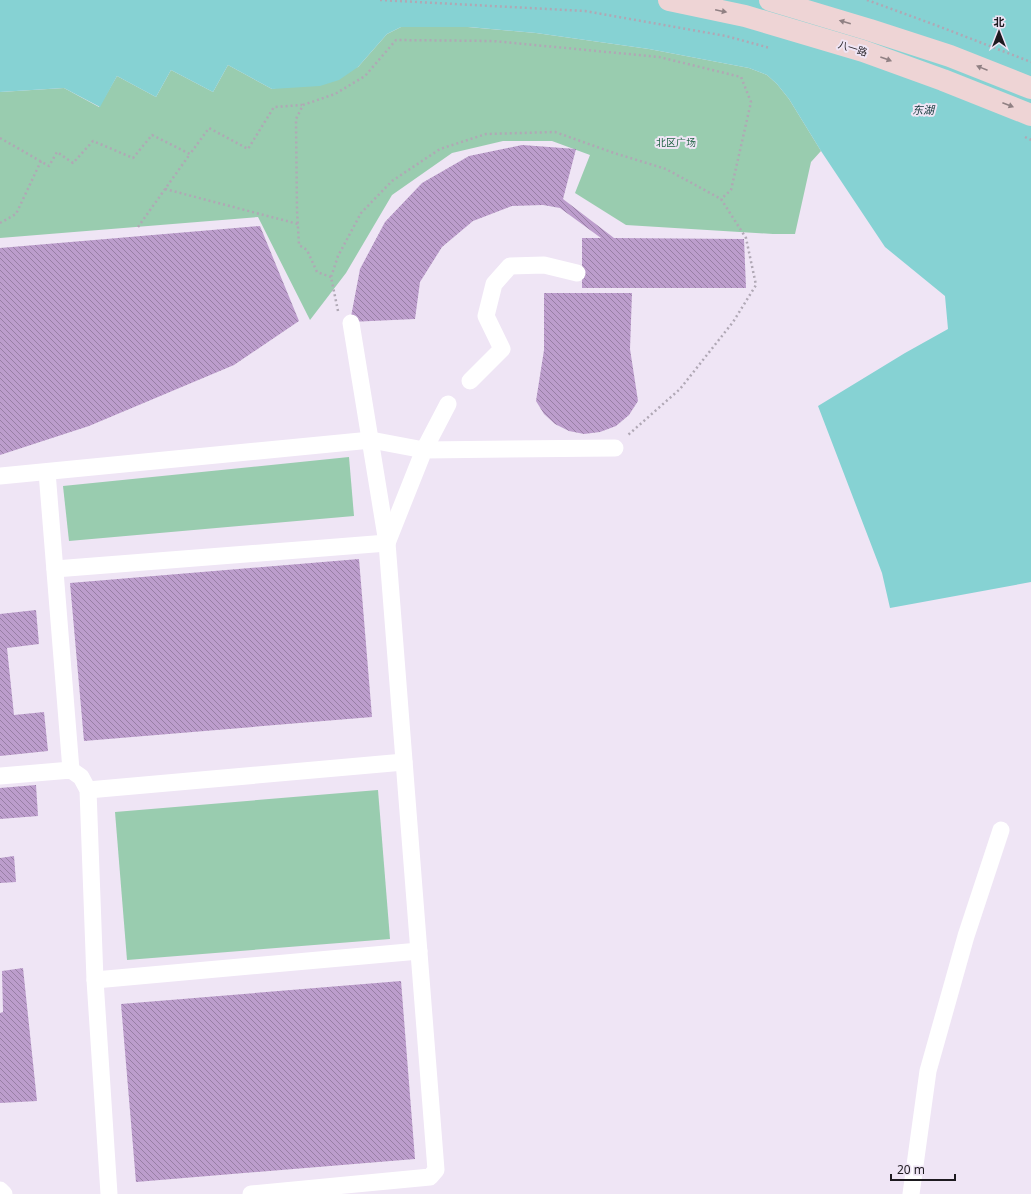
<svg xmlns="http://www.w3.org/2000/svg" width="1031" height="1194" font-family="'Noto Sans','Noto Sans SC',sans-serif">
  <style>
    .green { fill: #99ccaf }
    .water { fill: #86d2d3 }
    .building { fill: url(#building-back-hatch) }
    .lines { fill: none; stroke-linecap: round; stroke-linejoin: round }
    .path { stroke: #b0a8b5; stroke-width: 2.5; stroke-dasharray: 2 3; stroke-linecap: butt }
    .minor { stroke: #fff; stroke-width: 17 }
    .secondary { stroke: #eed4d5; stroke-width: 22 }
    .oneway { fill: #908083 }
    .labels { text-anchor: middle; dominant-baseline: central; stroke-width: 4; stroke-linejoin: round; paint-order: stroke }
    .street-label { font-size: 10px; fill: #1d1a1f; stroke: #efe5f5 }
    .park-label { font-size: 10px; fill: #226445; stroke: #efe5f5 }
    .water-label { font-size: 11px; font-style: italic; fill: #123738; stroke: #efe5f5 }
  </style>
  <defs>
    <pattern id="building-back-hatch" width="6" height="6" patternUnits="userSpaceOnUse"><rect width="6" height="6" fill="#bc9dcc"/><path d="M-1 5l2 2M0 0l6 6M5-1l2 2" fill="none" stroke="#987fa5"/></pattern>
  </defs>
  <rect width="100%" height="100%" fill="#efe5f5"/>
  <g class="green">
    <path d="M401,27H468L536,33L649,49L749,68L767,75L777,84L789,99L821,151L811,162L795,234H773L626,225L575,193L590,155L552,141H503L452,153L392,195L346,273L310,320L258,217L0,238V92L64,88L99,107L117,76L156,97L171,70L213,92L228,65L272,89L358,67L387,34Z"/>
    <path d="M349,457L354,516L69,541L63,486Z"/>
    <path d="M378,790L390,939L127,960L115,812Z"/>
  </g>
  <path class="water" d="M0,0H1031V582L890,608L882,573L818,406L905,353L948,329L945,296L885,247L821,151L789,99L777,84L767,75L749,68L649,49L536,33L469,27H401L387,34L358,67L339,80L320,86L272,89L228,65L213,92L171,70L156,97L117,76L100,107L64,88L0,92Z"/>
  <g class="building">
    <path d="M522,145L576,149L563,199L614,238L744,239L746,288H582V238H601L560,208L543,205L512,206L473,221L442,247L420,282L415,319L350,322L360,269L385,222L422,183L469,156Z"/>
    <path d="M260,226L299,321L234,365L89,426L0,455V248Z"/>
    <path d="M544,293H632L630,349L638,401L629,415L616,426L600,432L584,434L569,431L555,424L544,414L536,401L544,350Z"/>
    <path d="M359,559L372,717L84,741L70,583Z"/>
    <path d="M36,610L39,644L7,648L14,715L44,712L48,751L0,756V614Z"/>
    <path d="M36,785L38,816L0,819V788Z"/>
    <path d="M14,856L16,882L0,883V858Z"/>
    <path d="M23,968L37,1101L0,1103V1013L3,1012L2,971Z"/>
    <path d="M401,981L415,1159L136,1182L121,1004Z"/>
  </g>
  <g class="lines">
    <g class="path">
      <path d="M380,0L585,11L726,36L770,48"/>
      <path d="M867,0L938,26L1031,62"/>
      <path d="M1025,137L1031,140"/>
      <path d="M0,138L49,166L57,152L73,163L93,141L133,158L152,135L190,154L209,128L248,149L274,107L302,105"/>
      <path d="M165,189L298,224"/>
      <path d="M0,223L16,214L41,161"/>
      <path d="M138,227L190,154"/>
      <path d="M331,277L317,272L307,250L299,245L297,211L296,119L303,105L335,94L365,76L396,40L493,41L659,57L741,77L751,102L731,190L721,199"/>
      <path d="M338,311L331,277L338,256L361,213L392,181L440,149L486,134L555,132L614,153L666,169L721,199L746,238L756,285L733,322L680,389L628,435"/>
    </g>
    <g class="minor">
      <path d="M470,381L502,349L486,316L494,284L510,266L544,265L577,273"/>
      <path d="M47,472L71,770"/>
      <path d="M0,476L371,440L424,450L448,404"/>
      <path d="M55,569L387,543L424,450L615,448"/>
      <path d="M0,776L71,770L81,777L88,790L95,980L109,1194"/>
      <path d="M88,790L404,762"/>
      <path d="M95,980L419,951"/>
      <path d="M0,1190L4,1194"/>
      <path d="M251,1194L430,1177L436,1170L387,543L351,323"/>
      <path d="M911,1194L928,1071L966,936L1001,830"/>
    </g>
    <g class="secondary">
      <path d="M669,0L745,16L863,51L943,80L1031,115"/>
      <path d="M770,0L870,30L950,56L1031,88"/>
    </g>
  </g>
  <defs><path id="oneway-solid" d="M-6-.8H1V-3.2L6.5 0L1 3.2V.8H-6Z"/></defs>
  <g class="oneway">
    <use href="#oneway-solid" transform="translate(721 11) rotate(12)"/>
    <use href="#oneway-solid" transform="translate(845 22) rotate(-164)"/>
    <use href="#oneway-solid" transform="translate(886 59) rotate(20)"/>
    <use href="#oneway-solid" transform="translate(982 68) rotate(-158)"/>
    <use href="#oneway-solid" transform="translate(1008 105) rotate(21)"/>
  </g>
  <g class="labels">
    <g class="street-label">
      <text transform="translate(853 48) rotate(17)">八一路</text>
    </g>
    <g class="park-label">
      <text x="676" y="142">北区广场</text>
    </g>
    <g class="water-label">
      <text x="923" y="109">东湖</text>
    </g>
  </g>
  <g transform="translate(999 32)" stroke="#efe5f5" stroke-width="3" paint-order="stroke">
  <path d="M0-3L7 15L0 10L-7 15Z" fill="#1d1a1f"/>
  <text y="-6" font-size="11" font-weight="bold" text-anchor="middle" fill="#1d1a1f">北</text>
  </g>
  <path d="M891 1174v6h64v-6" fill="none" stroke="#1d1a1f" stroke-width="2"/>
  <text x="897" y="1174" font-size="12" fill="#1d1a1f" stroke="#efe5f5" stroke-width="3" paint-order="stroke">20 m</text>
</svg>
